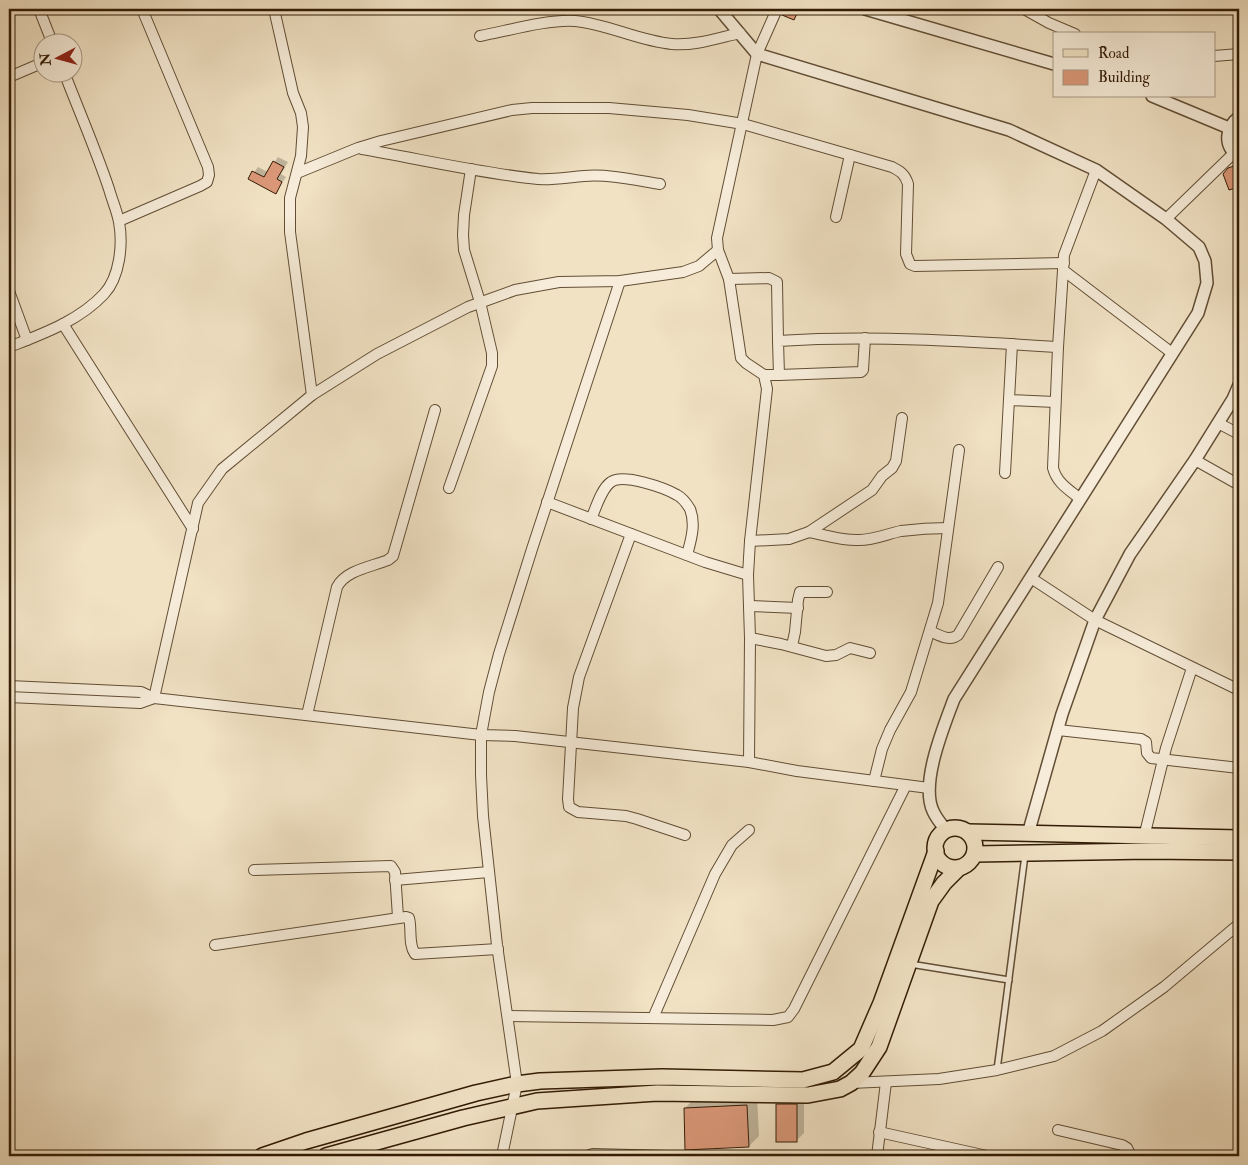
<svg xmlns="http://www.w3.org/2000/svg" width="1248" height="1165" font-family="'IM FELL Double Pica',serif">
  <style>
    .shadow { fill: #0003 }
    .building { fill: #db9879; stroke: #331c05 }
    .lines { fill: none; stroke-linecap: round; stroke-linejoin: round }
    .service-casing { stroke: #624e35; stroke-width: 8 }
    .minor-casing { stroke: #624e35; stroke-width: 12 }
    .tertiary-casing { stroke: #624e35; stroke-width: 14 }
    .primary-casing { stroke: #331c05; stroke-width: 18 }
    .service { stroke: #f6ecd9; stroke-width: 5 }
    .minor { stroke: #f6ecd9; stroke-width: 10 }
    .tertiary { stroke: #f6ecd9; stroke-width: 11 }
    .primary { stroke: #f1e2c4; stroke-width: 15 }
  </style>
  <rect width="100%" height="100%" fill="#f1e2c4"/>
  <filter id="stains"><feTurbulence type="fractalNoise" baseFrequency=".004" numOctaves="4"/><feColorMatrix values="0 0 0 0 .2 0 0 0 0 .09 0 0 0 0 .02 0 0 0 .5 -.17"/></filter>
  <radialGradient id="worn" r=".72"><stop offset=".6" stop-color="#630" stop-opacity="0"/><stop offset="1" stop-color="#630" stop-opacity=".3"/></radialGradient>
  <g class="shadow">
    <path d="M785,9H801L794,19L783,15Z"/>
    <path d="M278,157L288,162L281,174L286,177L276,192L250,178L258,167L268,172Z"/>
    <path d="M1239,162V185L1229,189L1224,174L1234,164Z"/>
    <path d="M757,1096L759,1136L749,1146L685,1108L695,1098Z"/>
    <path d="M784,1097H804V1133L797,1140L777,1104Z"/>
  </g>
  <g class="building">
    <path d="M784,9H799L794,20L782,15Z"/>
    <path d="M273,161L284,167L277,179L282,182L276,194L248,179L252,171L264,177Z"/>
    <path d="M1237,165L1239,170V187L1229,190L1223,174L1228,168Z"/>
    <rect x="776" y="1104" width="21" height="38"/>
    <path d="M747,1105L749,1147L685,1150L684,1108Z"/>
  </g>
  <g class="lines">
    <g class="service-casing">
      <g id="service">
        <path d="M910,964L1009,980"/>
        <path d="M997,1070L1025,855"/>
      </g>
    </g>
    <g class="minor-casing">
      <g id="minor">
        <path d="M39,9L52,42"/>
        <path d="M274,9L293,93L301,113L303,127L301,156L290,198V232L312,395"/>
        <path d="M1024,9L1049,23L1075,34"/>
        <path d="M480,36C507,31 548,19 575,21C608,24 638,41 672,44C695,46 718,38 740,33"/>
        <path d="M1214,56L1239,54"/>
        <path d="M9,77L42,63"/>
        <path d="M362,149C420,159 479,173 538,179C554,180 569,177 584,176C609,174 635,180 660,184"/>
        <path d="M297,173L358,148L381,141L512,110L532,108H609L688,115L743,124L892,167C900,171 905,174 908,184L906,254L910,264L915,266L1064,263"/>
        <path d="M836,217L850,155"/>
        <path d="M1166,219L1234,153"/>
        <path d="M119,221L200,186L207,182L209,175L208,167L142,9"/>
        <path d="M1063,270L1172,353"/>
        <path d="M729,279L769,278L777,282L778,341"/>
        <path d="M9,291L27,340"/>
        <path d="M63,324L193,529"/>
        <path d="M9,347C42,334 79,321 104,294C120,277 123,244 119,222C117,211 112,200 109,189C96,150 79,111 64,72"/>
        <path d="M764,375H779L778,341C871,335 964,341 1058,347"/>
        <path d="M779,375L861,372L863,370L865,338"/>
        <path d="M1009,400L1055,402"/>
        <path d="M1218,423L1239,434"/>
        <path d="M1195,460L1234,482L1239,483"/>
        <path d="M1005,473L1012,344"/>
        <path d="M449,488L492,366V353L480,302L464,250L463,235L464,215L471,169"/>
        <path d="M1079,498C1068,489 1057,483 1053,468L1058,347L1064,255L1096,170"/>
        <path d="M547,502L705,562L748,575"/>
        <path d="M591,519C596,508 601,489 611,482C623,473 665,488 677,495C683,498 687,504 690,509C696,524 691,540 687,555"/>
        <path d="M809,532C826,535 843,541 859,540C874,540 887,534 901,531C917,529 933,528 948,528"/>
        <path d="M631,534L579,677L573,708L568,799L569,807L578,812L626,816L637,819L685,835"/>
        <path d="M750,541L789,539L809,532L872,490L882,476L892,468L896,461L902,418"/>
        <path d="M1031,578L1095,620L1239,690"/>
        <path d="M749,606L798,608"/>
        <path d="M930,631C939,635 949,642 958,635L998,567"/>
        <path d="M750,638L781,644L826,656L836,655L850,648L870,653"/>
        <path d="M792,646L795,632L798,600L800,592H827"/>
        <path d="M9,686L141,692L154,698L481,735L515,736L749,762L797,771L929,788"/>
        <path d="M9,697L140,703L154,698"/>
        <path d="M154,698L198,503L222,469L312,395L377,354L468,307L515,290L559,282L620,281L683,272L699,266L718,250"/>
        <path d="M307,715L337,587C346,570 371,567 388,560L393,556L435,410"/>
        <path d="M1058,730L1141,739L1146,742L1147,753L1151,758L1239,768"/>
        <path d="M749,762L750,638L748,575L750,541L767,389L764,375L746,363L741,358L729,279L718,250L717,238L757,54L777,9"/>
        <path d="M874,781L882,749L890,730L911,692L938,603L959,450"/>
        <path d="M1144,837L1166,748L1192,668"/>
        <path d="M254,870L391,866L395,872L398,917"/>
        <path d="M395,880L489,872"/>
        <path d="M215,945L406,917L409,918C412,929 408,944 415,954L498,949"/>
        <path d="M508,1016L773,1020L788,1017L794,1009L906,785"/>
        <path d="M653,1018L715,874L732,845L749,830"/>
        <path d="M851,1083L939,1079L997,1070L1054,1056L1102,1031L1164,987L1239,924"/>
        <path d="M1058,1130L1122,1145L1127,1148L1131,1156"/>
        <path d="M879,1132L987,1156"/>
        <path d="M502,1156L517,1084L497,945L483,816L481,775V735L489,692L499,654L532,549L620,281"/>
        <path d="M587,1156L593,1154L669,1156"/>
        <path d="M877,1156L886,1082"/>
      </g>
    </g>
    <g class="tertiary-casing">
      <g id="tertiary">
        <path d="M719,9L757,54L1009,130L1096,170L1166,219L1199,247L1205,261L1207,283L1198,313L954,699C944,726 920,783 933,811C936,818 941,824 946,830"/>
        <path d="M865,9L1054,64"/>
        <path d="M1152,96L1229,128"/>
        <path d="M1239,117C1225,128 1223,146 1239,157"/>
        <path d="M1028,834L1062,714L1095,620L1130,554L1195,460L1233,399L1239,385"/>
      </g>
    </g>
    <g class="primary-casing">
      <g id="primary">
        <circle cx="955" cy="848" r="20"/>
        <path d="M968,832L1239,838"/>
        <path d="M975,854L1149,851L1239,852"/>
        <path d="M262,1156L306,1141L476,1093L517,1084L540,1081L662,1077L803,1080L833,1072L861,1049L881,1003L936,851"/>
        <path d="M326,1156L463,1118L537,1101L657,1093L808,1095L840,1089L851,1083L862,1073L879,1047L931,901L944,883L959,868"/>
      </g>
    </g>
    <use href="#service" class="service"/>
    <use href="#minor" class="minor"/>
    <use href="#tertiary" class="tertiary"/>
    <use href="#primary" class="primary"/>
  </g>
  <rect width="1248" height="1165" fill="none" stroke="#f1e2c4" stroke-width="30"/>
  <rect x="10" y="10" width="1228" height="1145" fill="none" stroke="#331c05" stroke-width="2.5"/>
  <rect x="15" y="15" width="1218" height="1135" fill="none" stroke="#331c05"/>
  <rect x="1053" y="32" width="162" height="65" fill="#f6ecd9" stroke="#a89984"/>
  <rect x="1063" y="49" width="25" height="8" fill="#f1e2c4" stroke="#a89984"/>
  <text x="1098" y="58" font-size="15" fill="#331c05">Road</text>
  <rect x="1063" y="70" width="25" height="15" fill="#db9879" stroke="#a89984"/>
  <text x="1098" y="82" font-size="15" fill="#331c05">Building</text>
  <g transform="translate(58 58) rotate(264)"><circle r="24" fill="#f6ecd9" stroke="#a89984"/>
  <path d="M0-4L9 19L0 12L-9 19Z" fill="#8f2418"/>
  <text y="-8" font-size="14" font-weight="bold" text-anchor="middle" fill="#331c05">N</text>
  </g>
  <rect width="100%" height="100%" filter="url(#stains)"/>
  <rect width="100%" height="100%" fill="url(#worn)"/>
</svg>
